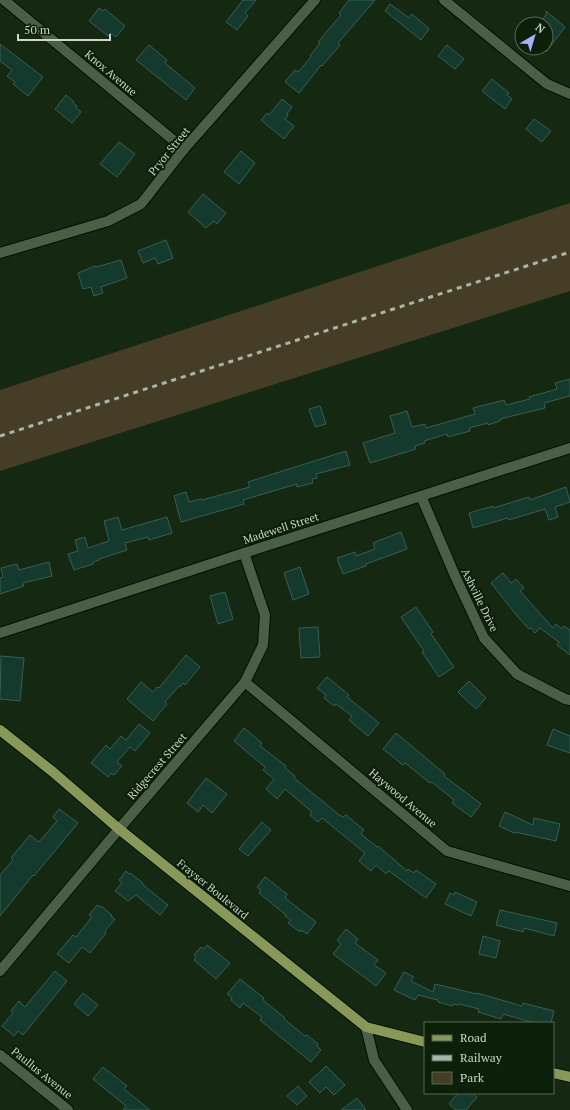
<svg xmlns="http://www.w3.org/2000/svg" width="570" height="1110" font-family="'PT Serif',serif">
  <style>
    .green { fill: #453d26 }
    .building { fill: #143a2e; stroke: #395e51 }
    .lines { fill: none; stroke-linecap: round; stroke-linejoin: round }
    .minor-casing { stroke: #011101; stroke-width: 12 }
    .major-casing { stroke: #011101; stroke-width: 12 }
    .minor { stroke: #496047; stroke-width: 10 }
    .major { stroke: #879858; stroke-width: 10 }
    .rail { stroke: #a8b6a7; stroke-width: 3; stroke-dasharray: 5 5; stroke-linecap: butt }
    .labels { text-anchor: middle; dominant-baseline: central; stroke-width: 4; stroke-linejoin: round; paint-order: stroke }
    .street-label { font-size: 11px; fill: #cad7c9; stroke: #0b1f09 }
  </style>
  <rect width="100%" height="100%" fill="#142812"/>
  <path class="green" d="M570,203V291L0,471V390Z"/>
  <g class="building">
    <path d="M243,0H256L245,13L248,16L237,30L226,22Z"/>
    <path d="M349,0H375L338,43L340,45L322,66L321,65L299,93L285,82L295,70L298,72L311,57L310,56L320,43L318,42L341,15L339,13Z"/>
    <path d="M390,4L409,18L412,14L429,29L421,40L385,11Z"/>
    <path d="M99,8L103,11L105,9L125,26L116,37L111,33L108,36L89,21Z"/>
    <path d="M546,11L565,27L546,52V24H539L546,15Z"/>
    <path d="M0,44L43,77L28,96L13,84L15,82L7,76L12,70L0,61Z"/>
    <path d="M149,45L167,60L165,63L195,88L186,100L136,60Z"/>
    <path d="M447,45L464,59L455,69L438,56Z"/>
    <path d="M492,79L509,93L507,95L512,99L505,109L482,91Z"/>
    <path d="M66,95L74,102L73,103L77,106L76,108L81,112L72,123L55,109Z"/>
    <path d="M282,99L292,107L287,114L288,115L285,119L294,126L284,139L261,120L267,113L269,115Z"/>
    <path d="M534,119L551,131L542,142L526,129Z"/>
    <path d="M119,142L135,154L117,177L100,164Z"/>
    <path d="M241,151L255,163L239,184L224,172Z"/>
    <path d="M203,194L226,213L217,224L214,221L206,228L188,212Z"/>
    <path d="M166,240L173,258L158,264L155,258L143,263L138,251Z"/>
    <path d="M121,260L127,278L101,287L103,293L94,296L91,287L83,289L78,273L95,266L96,267Z"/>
    <path d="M570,379V396L544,403L545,408L500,419V421L488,425V423L469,428L470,431L448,437L447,434L424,441L425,443L415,446L416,449L370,463L363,443L395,433L390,416L407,411L412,427L425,424L426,428L475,414L473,408L504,400L506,405L530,399L529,397L557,389L555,383Z"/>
    <path d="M320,406L326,424L315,427L309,409Z"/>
    <path d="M346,451L350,465L316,474L317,478L312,479L313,483L297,487V484L243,500L244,504L181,522L174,496L186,492L189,502L201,499L202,500L250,487L248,482Z"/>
    <path d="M566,487L570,502L555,507L558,517L549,520L545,509L509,520L508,518L473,528L469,513L493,506V508L529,497L530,500Z"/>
    <path d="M118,517L122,530L167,517L172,533L149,540L148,537L125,543L127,550L99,559V560L93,562V564L74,570L68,554L78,551L75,540L85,537L88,548L109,541L104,521Z"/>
    <path d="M401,532L407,549L366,564V566L343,574L337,558L355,552L356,556L375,549L373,543Z"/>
    <path d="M49,562L52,576L23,583L24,586L0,594V578L3,577L1,568L17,564L19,570Z"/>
    <path d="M300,567L309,594L293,600L284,573Z"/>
    <path d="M503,573L511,583L516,579L524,588L520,591L553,628L556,624L562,629L564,626L570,630V655L557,645L559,642L540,628L535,633L531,628L529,629L518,617L491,583Z"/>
    <path d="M225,592L233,619L218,624L210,596Z"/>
    <path d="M416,607L433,632L431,634L454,667L439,677L422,652L424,651L401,617Z"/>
    <path d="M318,627L320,657L301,658L299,628Z"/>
    <path d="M186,655L200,667L185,685L183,683L180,687L179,686L165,702L167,704L153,721L127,699L141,682L153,692L157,687L159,688Z"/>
    <path d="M1,656L24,658L20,701L0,699Z"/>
    <path d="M327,677L349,695L347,697L379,723L368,736L349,720L352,716L336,704L334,706L324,698L326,695L317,688Z"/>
    <path d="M469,681L486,698L476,709L458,692Z"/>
    <path d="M139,724L150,733L135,751L130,747L117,762L122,766L114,775L111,773L108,777L91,763L106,745L110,749L121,736L126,740Z"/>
    <path d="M244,728L262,743L260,746L286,766L285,768L295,776L294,778L338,814L343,817L346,815L364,830L361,834L377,847L378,846L407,871L408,869L414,873L416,870L436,884L426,898L389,871L386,874L376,865L371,871L359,861L365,853L322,818L318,822L310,815L312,812L285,789L277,799L266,789L274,779L263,770L265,767L234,741Z"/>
    <path d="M553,729L570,736V753L547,745Z"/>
    <path d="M396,733L445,774L444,776L481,804L471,817L452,803L454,800L448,795L432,782L430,783L405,763L403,765L383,749Z"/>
    <path d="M206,778L227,794L212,813L203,805L198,812L187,803Z"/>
    <path d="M59,809L78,823L34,876L33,875L0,916V875L13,860L11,858L30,835L39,842L57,821L53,817Z"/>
    <path d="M505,812L533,825L534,818L560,824L556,841L515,832L514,833L499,826Z"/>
    <path d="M262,822L271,830L248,856L239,849Z"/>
    <path d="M126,871L129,874L130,873L143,883L142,884L168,905L160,915L136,895L128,901L115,891L122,883L119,880Z"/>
    <path d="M265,877L287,894V895L285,898L316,922L307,934L301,930L300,932L288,923L291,920L285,916L286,915L259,893L261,890L257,887Z"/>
    <path d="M455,892L477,902L471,916L445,904L450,893L454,895Z"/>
    <path d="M97,905L100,907L101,906L112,915L111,916L115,919L105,931L106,933L90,953L82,947L69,963L57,954L73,935L76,937L92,917L89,915Z"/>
    <path d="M500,910L557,923L554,936L524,928L523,932L496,925Z"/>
    <path d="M346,929L358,939L355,943L378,960L374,965L386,973L376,986L333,954L341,944L337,940Z"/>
    <path d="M483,936L500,941L496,958L479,954Z"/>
    <path d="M207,945L230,963L216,979L194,960L196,957L194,955L201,947L204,949Z"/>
    <path d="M55,971L67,981L23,1035L18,1031L14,1036L2,1026L13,1013L11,1011L19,1001L25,1007Z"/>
    <path d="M404,972L414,977L411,981L433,992L435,984L477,994V993L522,1006L523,1003L554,1011L551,1023H530L531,1022L503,1014L501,1019L478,1012L479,1009L459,1004L458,1005L453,1004L452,1006L438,1002V1000L418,995L415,1000L394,990Z"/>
    <path d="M240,979L264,998L263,1000L285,1018L284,1019L305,1036L307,1035L318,1044L317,1046L321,1050L311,1062L260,1020L262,1017L243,1003L240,1008L231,1000L232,998L227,994Z"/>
    <path d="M83,993L98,1005L88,1016L74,1004Z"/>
    <path d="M326,1066L345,1085L334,1095L326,1087L320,1093L309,1082Z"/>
    <path d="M103,1067L127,1086L124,1089L150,1110H123L126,1106L93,1079Z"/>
    <path d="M298,1086L307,1096L297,1105L287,1096Z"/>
    <path d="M458,1093H472L477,1097L466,1110H456L449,1104Z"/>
    <path d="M357,1098L366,1110H341Z"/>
  </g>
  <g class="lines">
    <g class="minor-casing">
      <g id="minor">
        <path d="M4,0L184,149"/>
        <path d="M444,0L547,84L570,94"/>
        <path d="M0,253L108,221L141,204L184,149L315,0"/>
        <path d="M421,496L456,578L484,638L517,674L565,699L570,700"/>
        <path d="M0,633L244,553L570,448"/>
        <path d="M245,682L447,851L570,886"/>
        <path d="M0,971L119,829L245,682L263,645L265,615L244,553"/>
        <path d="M366,1027L374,1060L407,1110"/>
        <path d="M0,1055L68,1110"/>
      </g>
    </g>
    <g class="major-casing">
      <g id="major">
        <path d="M0,730L53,772L119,829L366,1027L425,1042"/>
        <path d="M553,1073L570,1077"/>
      </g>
    </g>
    <use href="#minor" class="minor"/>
    <use href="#major" class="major"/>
    <path class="rail" d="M0,436L570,252"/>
  </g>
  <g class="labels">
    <g class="street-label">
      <text transform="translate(111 73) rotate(40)">Knox Avenue</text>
      <text transform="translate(169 151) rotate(-51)">Pryor Street</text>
      <text transform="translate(281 528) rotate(-18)">Madewell Street</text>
      <text transform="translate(480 600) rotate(64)">Ashville Drive</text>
      <text transform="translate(157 766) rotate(-49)">Ridgecrest Street</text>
      <text transform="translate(403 798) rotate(40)">Haywood Avenue</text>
      <text transform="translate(213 889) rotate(39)">Frayser Boulevard</text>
      <text transform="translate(42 1073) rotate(39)">Paullus Avenue</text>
    </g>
  </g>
  <rect x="424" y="1022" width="130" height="72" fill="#0b1f09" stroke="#576956"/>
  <rect x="432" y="1035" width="20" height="6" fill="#879858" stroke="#576956"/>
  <text x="460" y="1042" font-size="12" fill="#cad7c9">Road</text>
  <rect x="432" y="1055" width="20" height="6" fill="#a8b6a7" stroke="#576956"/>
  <text x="460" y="1062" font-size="12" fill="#cad7c9">Railway</text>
  <rect x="432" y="1072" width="20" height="12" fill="#453d26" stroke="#576956"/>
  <text x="460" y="1082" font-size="12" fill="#cad7c9">Park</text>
  <g transform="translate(534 36) rotate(38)"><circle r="19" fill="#0b1f09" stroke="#576956"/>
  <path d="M0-3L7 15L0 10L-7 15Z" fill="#a4b1fc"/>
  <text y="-6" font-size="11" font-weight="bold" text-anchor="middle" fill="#cad7c9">N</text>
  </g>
  <path d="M18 34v6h92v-6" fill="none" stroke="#cad7c9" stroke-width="2"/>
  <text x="24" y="34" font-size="12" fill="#cad7c9" stroke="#0b1f09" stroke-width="3" paint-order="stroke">50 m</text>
</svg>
